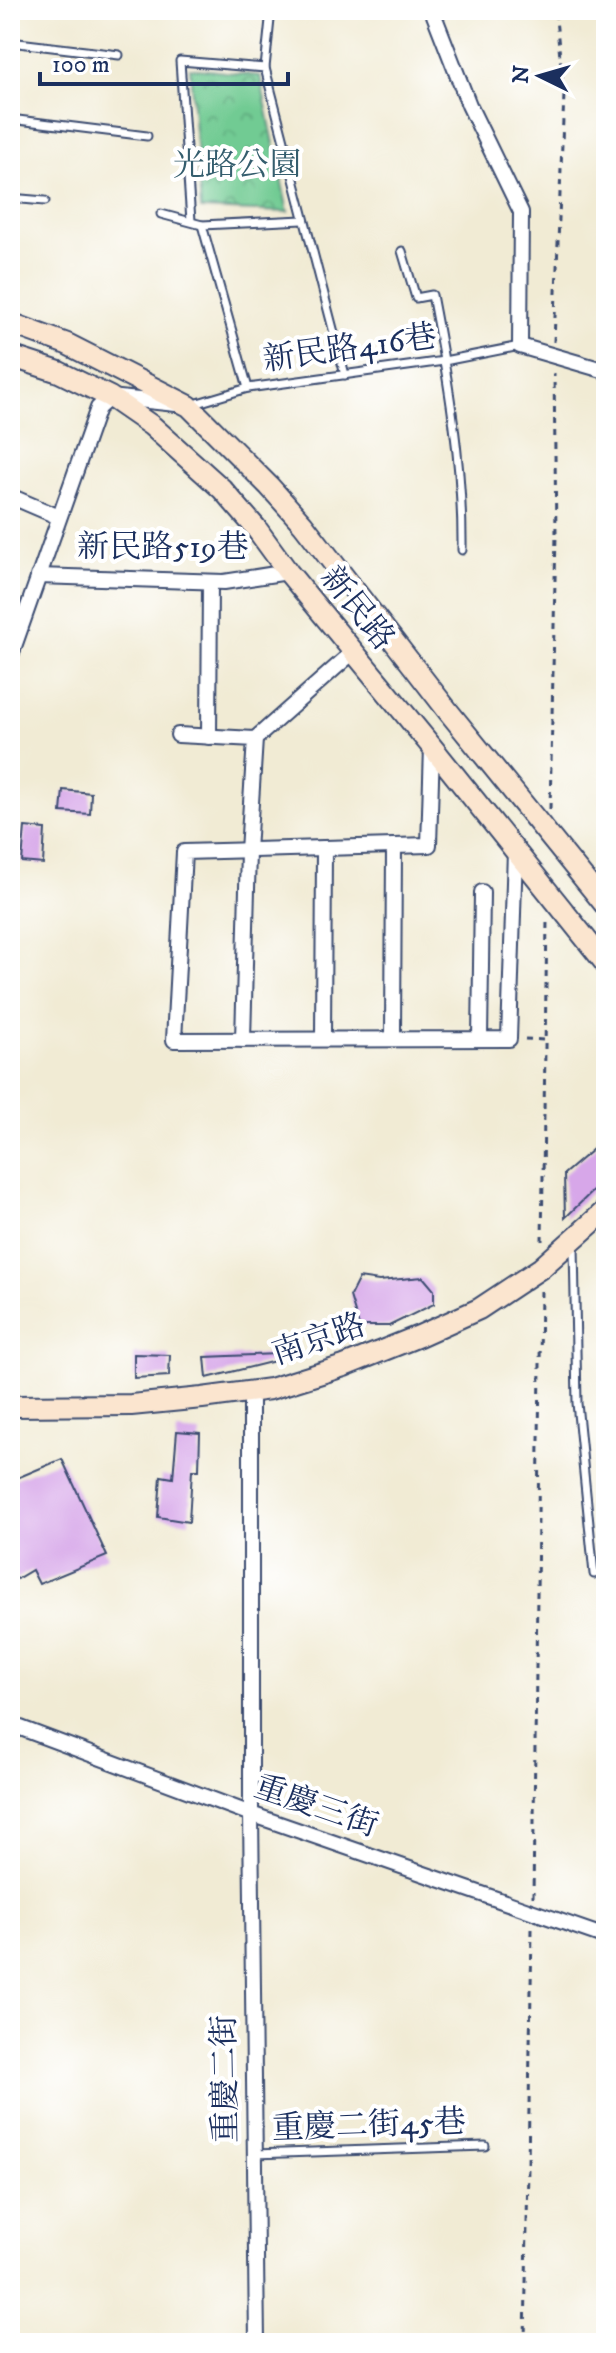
<svg xmlns="http://www.w3.org/2000/svg" width="616" height="2353" font-family="'IM FELL DW Pica','Noto Serif TC',serif">
  <style>
    .park { fill: url(#park-crowns); stroke: #467d78; stroke-width: 2 }
    .building { fill: #d7a7e9 }
    .lines { fill: none; stroke-linecap: round; stroke-linejoin: round }
    .lane-casing { stroke: #3b4b70; stroke-width: 11 }
    .street-casing { stroke: #3b4b70; stroke-width: 18 }
    .secondary-casing { stroke: #3b4b70; stroke-width: 24 }
    .path { stroke: #3b4b70; stroke-width: 3; stroke-dasharray: 6 6; stroke-linecap: butt }
    .lane { stroke: #fff; stroke-width: 7 }
    .street { stroke: #fff; stroke-width: 14 }
    .secondary { stroke: #fbe5cf; stroke-width: 20 }
    .labels { text-anchor: middle; dominant-baseline: central; stroke-width: 8; stroke-linejoin: round; paint-order: stroke }
    .park-label { font-size: 32px; fill: #355e6e; stroke: #fff }
    .street-label { font-size: 32px; fill: #1b2f5e; stroke: #fff }
  </style>
  <defs>
    <pattern id="park-crowns" width="20" height="18" patternUnits="userSpaceOnUse" patternTransform="scale(2)"><rect width="20" height="18" fill="#71cb93"/><path d="M2 6a3 3 0 1 1 6 0M12 15a3 3 0 1 1 6 0" fill="none" stroke="#5ca57b"/></pattern>
  </defs>
  <rect width="100%" height="100%" fill="#fff"/>
  <filter id="ink" filterUnits="userSpaceOnUse"><feTurbulence type="fractalNoise" baseFrequency=".0125" numOctaves="2"/><feDisplacementMap in="SourceGraphic" scale="16" xChannelSelector="R" yChannelSelector="G"/><feConvolveMatrix kernelMatrix="1 2 1 2 8 2 1 2 1" color-interpolation-filters="sRGB"/></filter>
  <filter id="wash" filterUnits="userSpaceOnUse"><feTurbulence type="fractalNoise" baseFrequency=".006" numOctaves="4" result="noise"/><feDisplacementMap in="SourceGraphic" scale="32" xChannelSelector="R" yChannelSelector="G"/><feGaussianBlur stdDeviation="1.8" result="paint"/><feColorMatrix in="noise" values="0 0 0 0 0 0 0 0 0 0 0 0 0 0 0 0 0 1.4 0 .05"/><feComposite in="paint" operator="in"/></filter>
  <g filter="url(#wash)">
    <rect width="100%" height="100%" fill="#f1ebd4"/>
    <path class="park" d="M190,68L260,76L288,212L201,209Z"/>
    <g id="blocks">
      <g class="building">
        <path d="M63,790L91,793L90,814L61,812Z"/>
        <path d="M25,827L45,829L43,864L22,862Z"/>
        <path d="M606,1138V1178L565,1218L564,1174Z"/>
        <path d="M423,1277L434,1290V1304L389,1326H359L350,1296L359,1278L379,1281Z"/>
        <path d="M134,1354L170,1355L169,1376L134,1378Z"/>
        <path d="M278,1354L279,1360L207,1378L205,1357Z"/>
        <path d="M177,1431L200,1433L199,1470H192L189,1522L158,1517L161,1476L173,1478Z"/>
        <path d="M62,1459L107,1556L39,1584L32,1570L10,1583V1481Z"/>
      </g>
    </g>
  </g>
  <g filter="url(#ink)">
    <use href="#blocks" fill-opacity="0" stroke="#3b4b70" stroke-width="2"/>
    <g class="lines">
      <g class="lane-casing">
        <g id="lane">
          <path d="M204,10H206"/>
          <path d="M271,10L265,68L345,375"/>
          <path d="M10,42L119,55"/>
          <path d="M10,119L147,136"/>
          <path d="M10,198L45,201"/>
          <path d="M161,214L202,225L303,220"/>
          <path d="M191,221L180,61L265,68"/>
          <path d="M202,225L248,388"/>
          <path d="M402,251L416,298L432,295C448,378 463,465 462,550"/>
          <path d="M191,405L248,388L444,361L520,346"/>
          <path d="M574,1245L577,1403L594,1574"/>
          <path d="M255,2154L485,2146"/>
        </g>
      </g>
      <g class="street-casing">
        <g id="street">
          <path d="M432,10L469,105L521,212L520,346L606,371"/>
          <path d="M10,496L59,517"/>
          <path d="M38,576L224,582L288,572"/>
          <path d="M10,658L98,408L110,397L176,404"/>
          <path d="M178,735L255,739L248,851L243,1040"/>
          <path d="M209,737L210,582"/>
          <path d="M255,739L353,652"/>
          <path d="M432,747L429,845L184,852L174,1040L509,1039L515,851"/>
          <path d="M393,1038L394,846"/>
          <path d="M323,1039L324,848"/>
          <path d="M480,1039L482,892"/>
          <path d="M251,1391V1814L257,2343"/>
          <path d="M10,1724L251,1814L606,1937"/>
        </g>
      </g>
      <g class="secondary-casing">
        <g id="secondary">
          <path d="M10,323L67,344L189,406L269,486L303,524L448,711L606,906"/>
          <path d="M10,356L59,372L110,397L152,426L222,489L256,528L288,572L432,747L606,964"/>
          <path d="M10,1406L131,1405L202,1398L270,1389L344,1366L419,1336L479,1309L541,1268L606,1210"/>
        </g>
      </g>
      <g class="path">
        <path d="M554,342L564,94L555,10"/>
        <path d="M550,809L556,534L554,373"/>
        <path d="M525,1039L545,1040"/>
        <path d="M542,1241L547,921"/>
        <path d="M533,1897L541,1289"/>
        <path d="M525,2343L532,1929"/>
      </g>
      <use href="#lane" class="lane"/>
      <use href="#street" class="street"/>
      <use href="#secondary" class="secondary"/>
    </g>
  </g>
  <g class="labels">
    <g class="park-label">
      <text x="237" y="166">光路公園</text>
    </g>
    <g class="street-label">
      <text transform="translate(350 349) rotate(-8)">新民路416巷</text>
      <text x="163" y="548">新民路519巷</text>
      <text transform="translate(357 609) rotate(51)">新民路</text>
      <text transform="translate(319 1340) rotate(-19)">南京路</text>
      <text transform="translate(316 1807) rotate(19)">重慶三街</text>
      <text transform="translate(226 2079) rotate(-91)">重慶二街</text>
      <text transform="translate(369 2126) rotate(-2)">重慶二街45巷</text>
    </g>
  </g>
  <rect width="616" height="2353" fill="none" stroke="#fff" stroke-width="40"/>
  <g transform="translate(540 76) rotate(275)" stroke="#ffffff" stroke-width="6" paint-order="stroke">
  <path d="M0-6L14 30L0 20L-14 30Z" fill="#1b2f5e"/>
  <text y="-12" font-size="22" font-weight="bold" text-anchor="middle" fill="#1b2f5e">N</text>
  </g>
  <path d="M40 72v12h248v-12" fill="none" stroke="#1b2f5e" stroke-width="4"/>
  <text x="52" y="72" font-size="24" fill="#1b2f5e" stroke="#ffffff" stroke-width="6" paint-order="stroke">100 m</text>
</svg>
